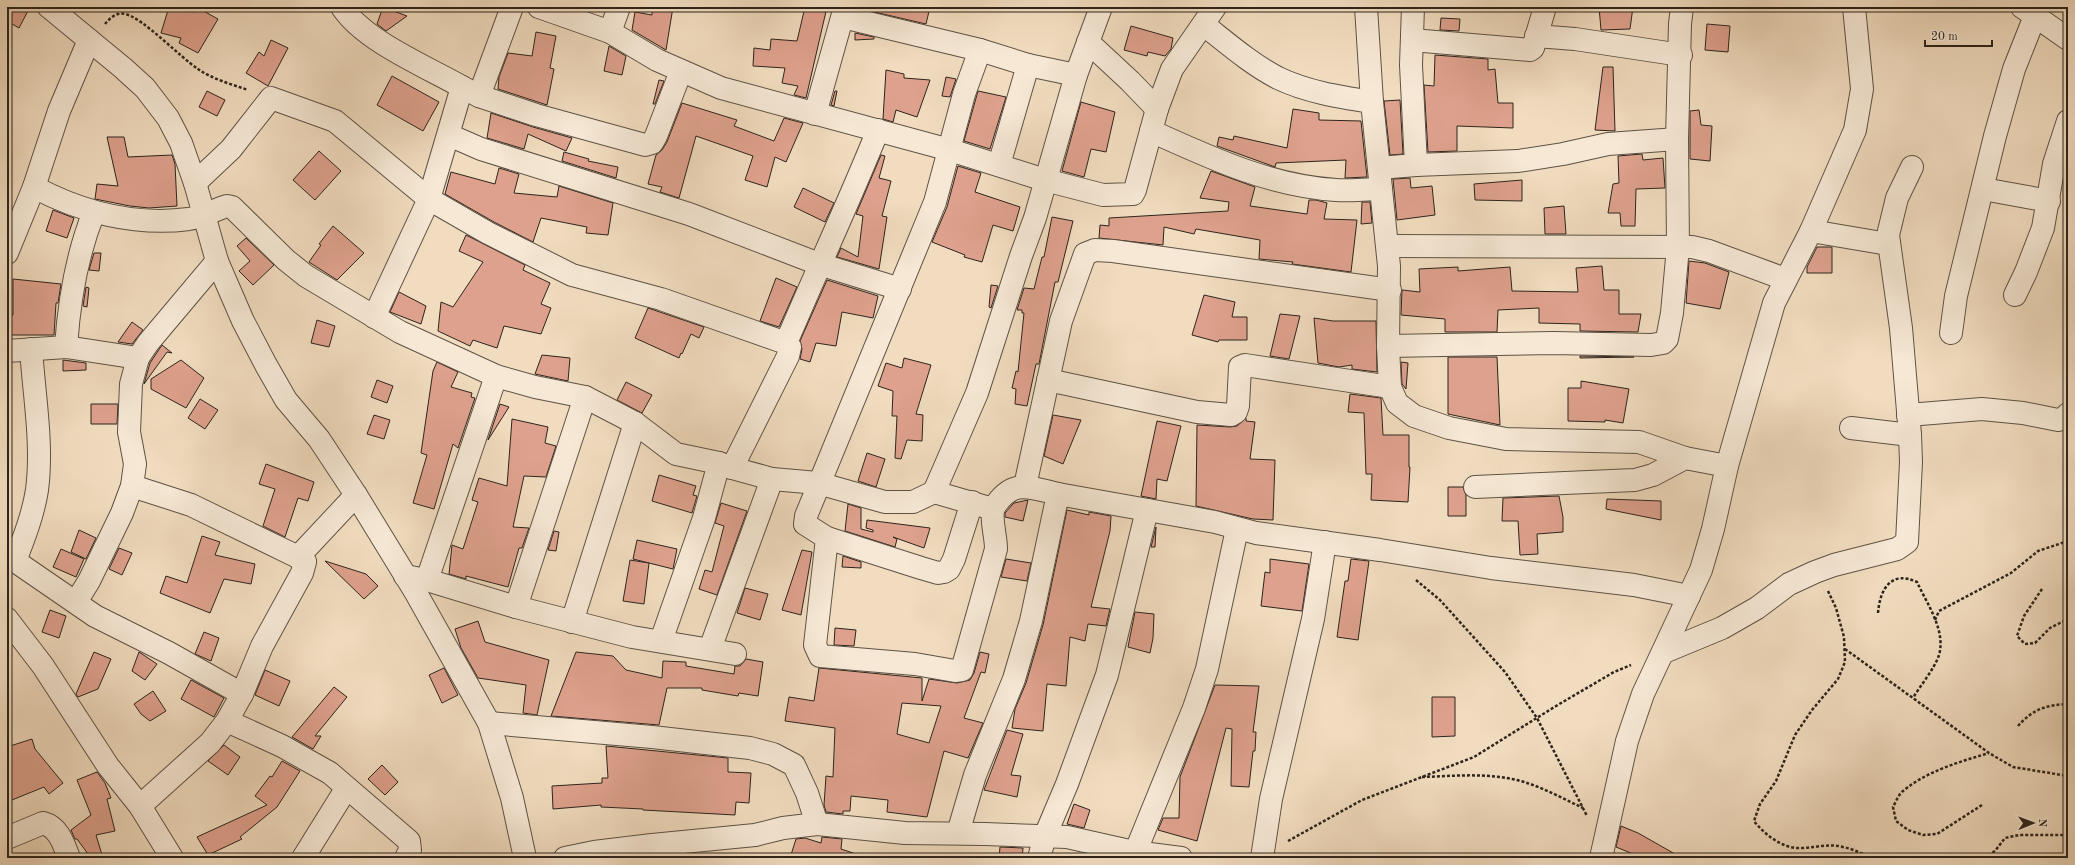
<svg xmlns="http://www.w3.org/2000/svg" width="2075" height="865" font-family="'Old Standard TT',serif">
  <style>
    .building { fill: #dea18d; stroke: #2d241c; fill-rule: evenodd }
    .lines { fill: none; stroke-linecap: round; stroke-linejoin: round }
    .minor-casing { stroke: #5e5245; stroke-width: 24 }
    .path { stroke: #2d241c; stroke-width: 2.5; stroke-dasharray: 3 2; stroke-linecap: butt }
    .minor { stroke: #f6e8d5; stroke-width: 22 }
  </style>
  <rect width="100%" height="100%" fill="#f1dcbf"/>
  <filter id="stains"><feTurbulence type="fractalNoise" baseFrequency=".005" numOctaves="4"/><feColorMatrix values="0 0 0 0 .2 0 0 0 0 .09 0 0 0 0 .02 0 0 0 .5 -.17"/></filter>
  <radialGradient id="worn" r=".72"><stop offset=".6" stop-color="#630" stop-opacity="0"/><stop offset="1" stop-color="#630" stop-opacity=".3"/></radialGradient>
  <g class="building">
    <path d="M7,7H30L19,28L7,21Z"/>
    <path d="M169,7H176L195,12L198,8L218,19L198,53L179,43L181,38L161,33Z"/>
    <path d="M383,7L407,16L386,31L377,24Z"/>
    <path d="M652,7H673L666,50L632,30L635,12L652,15Z"/>
    <path d="M805,7H827L806,98L794,95L798,86L782,83L785,68L753,66L754,48L770,50L771,39L797,41Z"/>
    <path d="M871,7H930L926,24L857,8Z"/>
    <path d="M1599,7H1633L1630,29L1601,30Z"/>
    <path d="M1441,18L1460,19L1459,31L1440,30Z"/>
    <path d="M1707,24L1730,26L1728,52L1705,50Z"/>
    <path d="M1131,26L1173,38L1171,49L1165,56L1148,52L1147,56L1124,50Z"/>
    <path d="M536,32L556,36L550,68L554,69L547,105L498,89L499,77L508,53L532,56Z"/>
    <path d="M855,33L874,37V39L855,40Z"/>
    <path d="M271,40L288,48L268,86L246,73L259,52L264,56Z"/>
    <path d="M609,46L626,56L622,75L604,71Z"/>
    <path d="M1435,55L1488,59V70L1495,69L1498,103H1513V128L1457,126V151L1428,152L1424,85L1434,86Z"/>
    <path d="M1603,67H1613L1615,131L1595,130Z"/>
    <path d="M886,70L904,74V78L930,80L917,117L896,110L893,122L883,119Z"/>
    <path d="M392,76L439,102L423,131L377,105Z"/>
    <path d="M946,77L956,79L950,97L942,96Z"/>
    <path d="M659,80L664,81L655,104H653Z"/>
    <path d="M207,91L225,100L217,116L199,107Z"/>
    <path d="M835,91H837L834,106L831,105Z"/>
    <path d="M978,91L1006,97L990,149L964,141Z"/>
    <path d="M1400,100L1403,154L1390,155L1384,101Z"/>
    <path d="M1081,102L1115,112L1106,152L1091,149L1084,177L1062,171Z"/>
    <path d="M682,103L737,120L734,126L774,141L784,118L803,123L786,162L775,157L767,187L745,180L753,156L696,136L679,198L660,192L662,187L648,184L656,155L662,150L667,142Z"/>
    <path d="M1293,109L1319,113V120L1361,121L1367,177L1345,178L1346,160L1276,163L1275,167L1217,146L1219,137L1233,140L1234,136L1287,148Z"/>
    <path d="M1699,110L1701,125L1712,126L1710,161L1690,159V111Z"/>
    <path d="M491,113L533,127L572,138L566,151L528,134L524,149L487,138Z"/>
    <path d="M107,137H124L128,157L172,155L175,164L177,206L149,208L130,206L95,199L97,184L118,186Z"/>
    <path d="M319,151L341,171L315,200L293,180Z"/>
    <path d="M564,152L589,159L588,161L618,167L616,178L562,161Z"/>
    <path d="M1642,154L1643,160L1663,158L1665,188L1636,189L1635,226H1621L1620,213H1608L1613,184L1619,183L1618,156Z"/>
    <path d="M881,155L885,156L879,178L891,181L882,216L887,217L879,269L837,257L841,248L858,257L863,216L856,214Z"/>
    <path d="M958,166L981,173L975,192L1020,207L1013,231L993,225L982,262L964,257L965,255L932,242L947,207Z"/>
    <path d="M499,168L519,174L514,193L557,197L559,186L613,203L608,235L586,233L587,227L541,218L533,242L494,222L445,194L451,172L495,184Z"/>
    <path d="M1211,171L1255,187L1250,206L1307,214L1309,200H1316L1327,203L1324,219L1357,220L1351,272L1292,264L1293,262L1259,259L1260,240L1196,229L1194,234L1164,227L1163,245L1099,238L1100,225L1109,226V218L1228,211L1229,202L1200,198Z"/>
    <path d="M1410,178L1411,188L1432,186L1435,215L1397,220L1393,179Z"/>
    <path d="M1522,180V201L1475,200L1474,184Z"/>
    <path d="M803,188L834,203L825,222L794,207Z"/>
    <path d="M1362,202H1370L1372,223L1361,224Z"/>
    <path d="M1564,206L1566,234H1545L1544,208Z"/>
    <path d="M53,210L74,218L67,238L46,231Z"/>
    <path d="M1052,217L1073,221L1058,282H1055L1039,364H1036L1027,406L1015,404L1016,389L1012,388L1016,371L1018,372L1024,313H1022V310H1017L1024,288L1034,289L1042,257H1044Z"/>
    <path d="M333,226L364,253L337,280L309,262L321,245L319,244Z"/>
    <path d="M466,235L525,265L523,270L550,283L541,304L551,308L541,334L504,326L497,348L473,340L470,346L438,331L441,302L453,307L483,262L459,251Z"/>
    <path d="M246,238L274,265L253,285L239,271L250,261L237,246Z"/>
    <path d="M1817,247H1832V273H1807V267Z"/>
    <path d="M94,253H101L99,271L89,270Z"/>
    <path d="M1689,261L1705,263L1729,272L1720,309L1686,303Z"/>
    <path d="M1602,266L1604,290H1619V314H1641L1638,332L1580,331V324L1539,323V308L1498,310L1497,332H1445V319L1401,315L1402,290L1420,292L1419,269L1458,267V271L1510,267L1512,291L1578,292L1576,268Z"/>
    <path d="M776,278L797,287L779,327L760,321Z"/>
    <path d="M13,279L61,284L58,303H56L54,335H7V316L13,315Z"/>
    <path d="M827,280L878,296L873,318L842,312L836,346L816,343L810,362L800,359L802,349L800,341Z"/>
    <path d="M991,285L998,286L991,308L989,307Z"/>
    <path d="M86,287L89,288L87,307L83,306Z"/>
    <path d="M399,292L426,306L421,324L390,312Z"/>
    <path d="M1204,295L1235,302L1232,317H1247V340H1219L1218,342L1192,335Z"/>
    <path d="M648,308L704,327L699,338L691,334L682,354L681,353L679,358L635,338Z"/>
    <path d="M1280,314L1300,316L1289,359L1270,356Z"/>
    <path d="M1314,318L1333,321H1376L1377,372L1352,369V365L1339,367L1318,363Z"/>
    <path d="M317,320L335,326L329,347L311,343Z"/>
    <path d="M132,322L143,330L132,344L118,342Z"/>
    <path d="M162,345L172,353L167,352L144,384L150,363Z"/>
    <path d="M542,355L570,358L568,381L535,374Z"/>
    <path d="M1580,356L1634,357L1580,358Z"/>
    <path d="M1448,357H1497L1500,425L1448,414Z"/>
    <path d="M904,358L931,365L916,414L923,415L922,441L907,440L901,459L895,458L897,416H892L893,391L878,386L886,363L902,368Z"/>
    <path d="M63,360L86,363V370L63,371Z"/>
    <path d="M181,360L204,378L186,408L151,389V379Z"/>
    <path d="M437,362L458,372L451,387L472,393L471,397L475,398L458,448L453,444L434,509L413,503L427,455L421,453L433,371Z"/>
    <path d="M1401,362L1408,363L1406,389L1402,384Z"/>
    <path d="M377,380L393,386L387,403L371,397Z"/>
    <path d="M1581,381L1629,389L1623,423L1605,420V422L1568,421V388H1581Z"/>
    <path d="M626,382L652,395L642,413L617,400Z"/>
    <path d="M1350,394L1381,398L1383,435H1409V467H1410L1408,502L1371,500L1372,474H1366L1364,413L1348,412Z"/>
    <path d="M200,399L218,410L205,429L188,418Z"/>
    <path d="M91,404H118L117,424H91Z"/>
    <path d="M500,404L509,407L488,440Z"/>
    <path d="M374,415L390,420L384,439L367,434Z"/>
    <path d="M1053,415L1081,420L1063,464L1044,456Z"/>
    <path d="M1246,418V421L1255,422L1250,459L1275,460L1273,520L1253,519L1196,506L1197,425L1230,427L1237,426Z"/>
    <path d="M512,419L548,427L545,443L556,446L546,477L524,476L513,527L529,528L522,548H519L508,587L466,576V579L449,574L452,545L463,549L478,502L472,500L479,478L507,486Z"/>
    <path d="M1157,421L1181,426L1167,481L1157,479L1156,499L1141,496Z"/>
    <path d="M867,453L885,459L876,487L858,481Z"/>
    <path d="M266,464L314,482L308,501L298,498L285,537L263,526L275,489L259,484Z"/>
    <path d="M659,475L696,486L693,495L697,496L692,513L652,501Z"/>
    <path d="M1448,487H1463L1466,495V516H1448Z"/>
    <path d="M1559,496L1563,517V532L1537,534L1538,554L1520,555L1518,521H1502L1503,498Z"/>
    <path d="M1607,499L1661,501V520L1606,509Z"/>
    <path d="M1028,500L1023,521L1005,517V513L1014,503Z"/>
    <path d="M721,503L747,511L717,595L699,589L705,570L712,572L724,526L715,523Z"/>
    <path d="M848,504L861,508V529L873,532V530L866,528L867,520L930,528L924,548L893,537L897,539L895,547L845,531Z"/>
    <path d="M1067,510L1089,515V512L1111,516L1110,531L1091,607L1110,609L1106,626L1088,624L1085,641L1070,637L1066,686L1047,684L1043,731L1012,728L1015,709L1026,683L1043,625Z"/>
    <path d="M1156,527L1155,547H1151Z"/>
    <path d="M79,530L96,538L86,559L71,552Z"/>
    <path d="M554,531L559,532L556,551L548,550Z"/>
    <path d="M202,536L220,542L215,555L255,564L251,584L224,579L210,613L160,593L166,576L187,583Z"/>
    <path d="M637,540L677,549L673,569L633,559Z"/>
    <path d="M119,548L132,553L122,575L109,569Z"/>
    <path d="M61,549L84,559L76,577L53,567Z"/>
    <path d="M802,550L812,552L801,615L782,610Z"/>
    <path d="M843,556L861,562V568L842,567Z"/>
    <path d="M1006,559L1031,563L1027,581L1001,577Z"/>
    <path d="M1270,559L1309,564L1302,611L1261,606L1265,572L1270,573Z"/>
    <path d="M1351,559L1369,561L1358,640L1337,637L1345,581H1348Z"/>
    <path d="M630,560L649,563L644,604L623,601Z"/>
    <path d="M325,561L366,574L378,586L364,599Z"/>
    <path d="M745,588L768,594L760,620L737,613Z"/>
    <path d="M50,610L66,616L59,638L42,632Z"/>
    <path d="M1135,612L1154,614L1153,638L1150,653L1128,647Z"/>
    <path d="M478,621L485,642L549,660L537,715L523,713L526,685L478,678L461,648L455,629Z"/>
    <path d="M835,628L856,630L854,646L834,645Z"/>
    <path d="M204,632L219,638L211,661L195,654Z"/>
    <path d="M94,652L111,659L98,689L78,697L76,694Z"/>
    <path d="M139,652L157,664L145,680L132,671Z"/>
    <path d="M576,652L613,656L626,670L662,678L663,661L686,662V666L734,674L735,666H740L746,659L763,662L758,696L739,693L738,696L702,690V688H667L659,725L551,716Z"/>
    <path d="M980,652L989,654L985,673L981,672L964,718L983,723L968,758L944,751L927,817L887,812L888,800L851,796L850,811H843V814L826,812L824,805L826,776L833,777L835,728L785,721L789,697L814,701L819,668L922,678V701L929,679L957,683L970,680L974,673ZM902,703L941,706L929,743L897,734Z"/>
    <path d="M444,668L458,695L442,703L429,675Z"/>
    <path d="M265,670L290,681L279,706L255,695Z"/>
    <path d="M191,680L224,698L214,717L181,699Z"/>
    <path d="M1215,685L1259,686L1253,732H1256L1255,751H1253L1249,787L1231,786L1232,729L1226,728L1197,841L1158,830L1163,818H1179L1180,777Z"/>
    <path d="M334,687L347,697L315,736H321L313,749L292,737Z"/>
    <path d="M153,691L166,711L150,721L141,714L134,704Z"/>
    <path d="M1432,697H1455V736L1432,737Z"/>
    <path d="M1007,730L1023,734L1011,775L1021,776L1017,797L984,790Z"/>
    <path d="M32,739L35,749L63,783L49,794L44,787L7,802V747Z"/>
    <path d="M224,745L240,757L228,775L208,761Z"/>
    <path d="M606,746L728,758V772L751,773L749,803L736,802L735,815L643,810V809L601,807V805L553,809L552,786L602,783V778H608Z"/>
    <path d="M282,761L300,771L277,807L240,837L242,839L208,855L197,837L267,805L255,796L270,776L272,777Z"/>
    <path d="M382,765L398,782L385,795L368,779Z"/>
    <path d="M97,772L105,783L111,798L107,799L115,831L96,835L103,858H91L77,839H75L71,830L91,815L77,780Z"/>
    <path d="M1074,804L1090,810L1084,828L1067,824Z"/>
    <path d="M1621,826L1638,833L1682,858H1643L1616,847Z"/>
    <path d="M822,837L842,839L841,849L856,854L855,858H790L796,839L805,838L821,843Z"/>
    <path d="M1000,847L1023,848L1022,858H999Z"/>
  </g>
  <g class="lines">
    <g class="minor-casing">
      <g id="minor">
        <path d="M49,7L123,68L145,88L168,118L181,143L195,183L217,261L243,321L266,365L286,400L319,439L356,495L416,593L489,723L512,798L525,858"/>
        <path d="M342,7C364,41 427,67 462,87"/>
        <path d="M539,7L610,32L657,60L721,88L950,150L1045,180L1103,195L1133,194L1135,190L1157,109L1172,69L1215,7"/>
        <path d="M1366,7L1372,102"/>
        <path d="M2022,7L2068,39"/>
        <path d="M843,17L980,50L1028,65L1076,75"/>
        <path d="M1204,25C1227,43 1251,64 1278,78C1307,92 1340,97 1372,102L1389,266L1388,346L1390,387L1397,403L1414,416L1449,428L1506,439L1639,442L1685,458L1727,466"/>
        <path d="M610,32L619,7"/>
        <path d="M1536,36L1575,39L1681,55"/>
        <path d="M1412,40L1530,50L1533,48L1545,7"/>
        <path d="M1088,42L1130,81L1157,109"/>
        <path d="M980,50L964,94L935,202L806,516L805,524L827,538L815,645L820,656L915,664L955,671L962,670L996,549C996,535 991,524 993,509"/>
        <path d="M479,96L536,115L645,145L652,143L656,136L681,71"/>
        <path d="M815,114L845,7"/>
        <path d="M1151,131C1211,158 1270,186 1336,190C1350,191 1366,189 1381,189"/>
        <path d="M449,135L481,149L689,214L819,264L900,289"/>
        <path d="M999,165L1028,65"/>
        <path d="M1416,165L1518,161L1563,154L1608,144L1677,139"/>
        <path d="M1379,168L1416,165L1411,65L1413,7"/>
        <path d="M195,183L231,149L271,98L335,121L429,199L488,233L572,275L661,299L786,343L790,347L788,356L732,468L719,463L704,518L661,641"/>
        <path d="M34,187C81,212 135,226 189,219C202,217 214,210 227,206L232,207L286,260L306,276L400,332L496,376L535,387L585,397L635,423L676,454L719,463"/>
        <path d="M1983,189L2049,201"/>
        <path d="M1811,231L1888,244"/>
        <path d="M1388,246L1692,247L1709,251L1785,279"/>
        <path d="M7,253L34,187L59,111L89,40"/>
        <path d="M2015,295L2026,272L2043,228L2054,164L2068,121"/>
        <path d="M374,317L429,199L462,87L479,96L512,7"/>
        <path d="M1951,333L1956,296L1995,136L2014,69L2035,16"/>
        <path d="M786,343C816,272 849,202 878,130"/>
        <path d="M1388,346L1554,343L1651,345L1663,343L1667,339L1672,313L1678,247L1677,139L1680,24L1682,7"/>
        <path d="M66,347C69,301 77,254 94,212"/>
        <path d="M7,351L66,347L138,358"/>
        <path d="M1048,380L1197,412L1231,415L1236,412L1238,406L1240,367L1245,365L1390,387"/>
        <path d="M1908,415L1982,409L2023,413L2058,420L2063,419L2068,414"/>
        <path d="M1851,428L1910,435"/>
        <path d="M732,468L772,479L818,483L885,502H913L934,492"/>
        <path d="M132,486L191,505L298,557L356,495"/>
        <path d="M1025,486L1061,321L1085,254L1095,250L1113,251L1390,290"/>
        <path d="M1475,487L1635,480L1653,475L1685,458"/>
        <path d="M1058,494L1215,522L1256,533L1380,550L1491,568L1634,585L1689,596"/>
        <path d="M827,538L921,568L938,573L944,572L949,569L954,559L972,502"/>
        <path d="M7,553L15,561L95,616L169,653L242,694"/>
        <path d="M15,561C24,538 33,515 37,490C43,444 34,395 31,349"/>
        <path d="M405,576L427,580L516,607L632,637L735,654"/>
        <path d="M427,580L496,376"/>
        <path d="M76,602L89,581L122,513L132,486L135,464L129,432L131,384L138,358L148,343L217,261"/>
        <path d="M516,607L585,397"/>
        <path d="M7,619L43,666L108,766L140,806L172,858"/>
        <path d="M572,622L635,423"/>
        <path d="M710,649L772,479"/>
        <path d="M1664,652L1722,628L1757,608L1789,584L1815,572L1834,565L1897,549L1907,542L1911,462L1910,435L1901,328L1888,235L1897,198L1912,167"/>
        <path d="M227,721L282,746L330,773L409,841L410,850L406,858"/>
        <path d="M489,723L652,737L750,748L773,754L794,765L807,793L817,824"/>
        <path d="M140,806L210,743L227,721L242,694L262,646L302,573L305,562L298,557"/>
        <path d="M958,833L975,775L1014,679L1031,621L1058,494C1028,487 1012,478 993,509L934,492L977,393L1021,256L1035,218L1076,75L1101,7"/>
        <path d="M7,838L43,823C59,827 64,845 69,858"/>
        <path d="M303,858L346,789"/>
        <path d="M565,858L594,852L652,845L755,835L783,828L817,824L905,833L985,834L1067,837L1134,852L1181,858"/>
        <path d="M1039,858L1045,836L1067,784L1107,675L1147,510"/>
        <path d="M1133,858L1194,708L1207,669L1237,529"/>
        <path d="M1262,858L1271,799L1313,619L1325,542"/>
        <path d="M1601,858L1627,741L1643,694L1701,570L1713,529L1727,466L1774,303L1811,231L1855,130L1862,89L1854,7"/>
      </g>
    </g>
    <g class="path">
      <path d="M105,24C110,18 116,12 125,14C142,17 181,58 198,69C212,79 231,84 248,90"/>
      <path d="M1416,580L1440,600L1505,672L1537,718L1587,816"/>
      <path d="M2042,589L2024,616L2017,636L2025,644L2035,643L2050,628L2068,619"/>
      <path d="M1828,591L1836,608L1844,637L1845,662L1838,679L1812,710L1795,735L1776,781L1760,804L1754,821C1764,834 1783,849 1800,848C1815,848 1829,843 1843,847C1853,849 1863,854 1872,858"/>
      <path d="M1878,613C1880,589 1891,570 1917,582C1927,604 1946,630 1939,655C1935,668 1920,686 1913,698"/>
      <path d="M1935,620L1939,611L2011,573L2038,551L2068,541"/>
      <path d="M1845,649L1989,753L2013,767L2068,776"/>
      <path d="M2018,726C2033,709 2046,705 2068,704"/>
      <path d="M1422,777C1455,776 1491,772 1524,782C1544,788 1564,799 1583,808"/>
      <path d="M1982,805L1937,834L1923,835L1908,830L1896,821L1893,807C1896,802 1898,795 1903,791C1927,771 1959,762 1989,753"/>
      <path d="M1288,841L1362,800L1474,757L1556,706L1614,672L1631,665"/>
      <path d="M1984,858L1995,851L2005,838L2019,835H2068"/>
    </g>
    <use href="#minor" class="minor"/>
  </g>
  <rect width="2075" height="865" fill="none" stroke="#f1dcbf" stroke-width="24"/>
  <rect x="8" y="8" width="2059" height="849" fill="none" stroke="#2d241c" stroke-width="2"/>
  <rect x="12" y="12" width="2051" height="841" fill="none" stroke="#2d241c"/>
  <g transform="translate(2033 823) rotate(89)" stroke="#f6e8d5" stroke-width="3" paint-order="stroke">
  <path d="M0-3L7 15L0 10L-7 15Z" fill="#2d241c"/>
  <text y="-6" font-size="11" font-weight="bold" text-anchor="middle" fill="#2d241c">N</text>
  </g>
  <path d="M1925 40v6h67v-6" fill="none" stroke="#2d241c" stroke-width="2"/>
  <text x="1931" y="40" font-size="12" fill="#2d241c" stroke="#f6e8d5" stroke-width="3" paint-order="stroke">20 m</text>
  <rect width="100%" height="100%" filter="url(#stains)"/>
  <rect width="100%" height="100%" fill="url(#worn)"/>
</svg>
